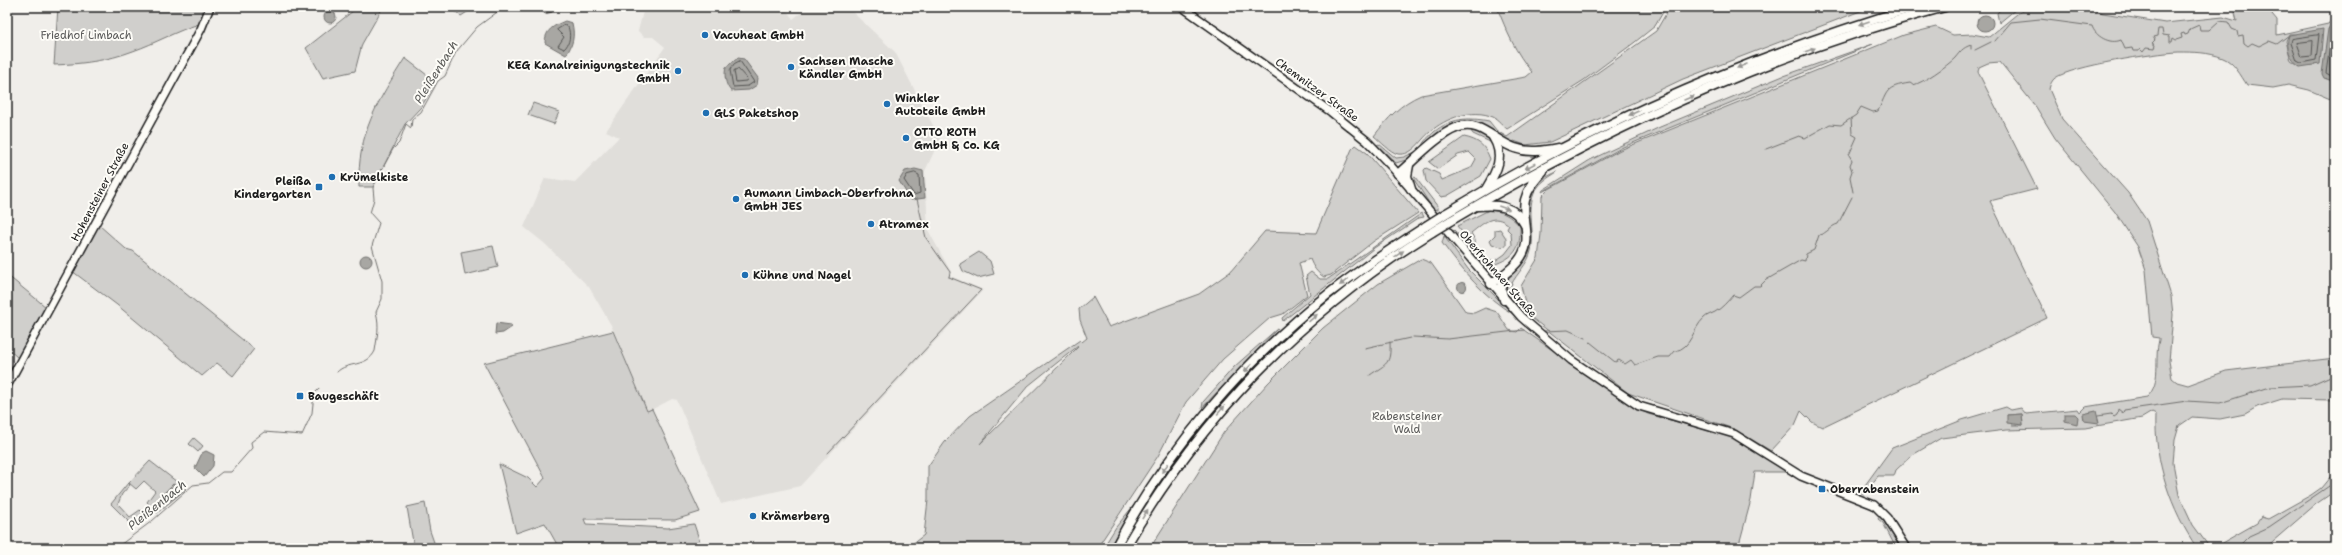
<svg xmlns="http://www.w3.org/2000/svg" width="2342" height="555" font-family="'Shantell Sans',sans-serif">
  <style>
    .built { fill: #e0deda }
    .green { fill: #d0cfcc; stroke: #767674; fill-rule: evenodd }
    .water { fill: #a8a7a3; stroke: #706f6d }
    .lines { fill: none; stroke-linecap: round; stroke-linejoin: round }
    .shore { stroke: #545452; stroke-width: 1 }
    .stream { stroke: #706f6d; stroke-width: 1 }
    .major-casing { stroke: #1c1c1c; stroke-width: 10 }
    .highway-casing { stroke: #1c1c1c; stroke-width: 11 }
    .major { stroke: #fdfcf7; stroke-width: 7 }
    .highway { stroke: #fdfcf7; stroke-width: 8 }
    .highway-bridge-casing { stroke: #1c1c1c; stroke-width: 11; stroke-linecap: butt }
    .highway-bridge { stroke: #fdfcf7; stroke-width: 8 }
    .oneway { fill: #989794 }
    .poi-dot { fill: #1f6fb2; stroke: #fdfcf7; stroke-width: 1.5 }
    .labels { text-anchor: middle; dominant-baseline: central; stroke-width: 4; stroke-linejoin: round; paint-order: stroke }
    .park-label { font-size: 11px; fill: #5b5b5a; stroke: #fdfcf7 }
    .poi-label { font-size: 11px; font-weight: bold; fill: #1c1c1c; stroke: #fdfcf7; text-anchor: start }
    .street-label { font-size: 11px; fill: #1c1c1c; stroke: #fdfcf7 }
    .water-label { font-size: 12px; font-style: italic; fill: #5b5b59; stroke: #fdfcf7 }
  </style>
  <rect width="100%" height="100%" fill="#f0eeea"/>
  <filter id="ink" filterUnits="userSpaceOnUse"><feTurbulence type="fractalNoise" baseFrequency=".025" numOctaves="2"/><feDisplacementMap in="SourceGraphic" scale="8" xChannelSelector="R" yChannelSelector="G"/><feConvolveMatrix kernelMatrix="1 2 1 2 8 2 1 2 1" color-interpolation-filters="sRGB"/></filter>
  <g filter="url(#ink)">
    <path class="built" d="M784,7L793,19L808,7H847L895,52L940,139L925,171L928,230L951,272L950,276L983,290L800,486L721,504L677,400L672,399L647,412L611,325L589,287L544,243L524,227L545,178L575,182L619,137L606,131L665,47L653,37H644L638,31L644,8Z"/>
    <g class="green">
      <path d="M58,7H206L199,24C176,31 156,43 133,51C107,61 81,64 54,65Z"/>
      <path d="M358,7H383L362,44L355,71L323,78L306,48Z"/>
      <path d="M450,7H475L461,16Z"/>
      <path d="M1497,7H1666L1655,26L1635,42L1584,80L1507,129C1503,126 1498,119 1493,117C1473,108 1445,118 1430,132C1420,140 1413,156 1398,154C1390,152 1380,141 1374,136C1388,118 1400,104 1421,95L1526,77L1532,72C1516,54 1506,30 1497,7Z"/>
      <path d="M1675,7H1861L1863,10L1683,79L1550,142L1525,145L1514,141L1512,143C1470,115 1462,114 1422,146C1424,140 1429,137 1434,132C1451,118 1467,117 1489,121L1497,131L1507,137L1656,31L1667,12Z"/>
      <path d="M2003,7L2016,9L1999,23L1997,13Z"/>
      <path d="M2030,7H2088L2103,13L2165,23L2223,17L2237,21L2235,13L2238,7H2272V14L2277,20V35L2328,24L2333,18L2335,8V101L2309,90L2288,85L2273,88L2247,85C2241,76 2234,62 2223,58C2209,52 2193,52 2178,52C2155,53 2073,66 2055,78C2052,80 2050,85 2049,89L2062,119L2128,193L2147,221L2171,296L2173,315L2169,361L2172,378L2177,382L2188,385L2226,371L2335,358V404L2333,400L2282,399L2257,407L2245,414L2220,419L2192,417L2179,426L2175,440L2173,463L2179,495L2193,525L2210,548H2197C2171,510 2154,461 2156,414L2152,412L2142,418L2085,428L2006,430L1941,438L1911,456L1896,470L1894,476H1878L1864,494L1860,492L1892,448L1962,420L2006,407L2011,410L2021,408L2026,414L2078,409L2080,412L2085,407L2147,397C2162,383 2154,359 2159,340V338L2152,337L2146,270L2138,247L2115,212L2055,138L2036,107L2000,62L1988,63L1979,67L1978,72L2037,189L1990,201L2047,318L1822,427L1812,422L1801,411L1795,425L1771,451L1734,429L1628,393L1528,315L1521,286L1538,258L1541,234L1542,196L1549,189L1620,150L1904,35L1936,27L1953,35L1972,34L1989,37L2017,14ZM2289,34H2308L2300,67L2291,61L2286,41ZM2022,414L2023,425H2012L2007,415Z"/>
      <path d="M1873,44L1623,147L1542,192L1543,190L1590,160L1660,127L1783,76Z"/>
      <path d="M405,58L436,82L421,107L405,124L373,187H359C357,133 378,101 405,58Z"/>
      <path d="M533,103L559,112L554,124L528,115Z"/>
      <path d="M1471,131L1481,133L1489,138L1490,142L1473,134Z"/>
      <path d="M1464,137C1478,140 1485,145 1490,159L1481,176L1447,196L1441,197L1426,181L1424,170L1426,168L1439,174L1442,180L1471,168L1476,159L1469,152L1458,155L1438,169L1429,162Z"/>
      <path d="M1379,144L1396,158L1404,157L1415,152L1406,160L1396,163L1377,145Z"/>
      <path d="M1356,145L1367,153L1418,213L1374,241L1331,275L1324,277C1317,273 1313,267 1310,259L1299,263L1307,295L1283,314L1270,318L1223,359L1186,402L1158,456L1097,548H907L924,535L928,500V466L945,442L970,416L1080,340L1082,342L1087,338L1080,320L1079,309L1093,297L1109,327L1199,294L1230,272L1265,231L1316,233L1352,149ZM1078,346V347L980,444L1028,386Z"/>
      <path d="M1557,172C1551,176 1542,181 1538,187C1524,204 1536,231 1531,251C1528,264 1517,273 1511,285L1518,306C1508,301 1506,290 1506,281C1515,271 1529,260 1531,246C1533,235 1528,225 1528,214C1528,193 1538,179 1557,172Z"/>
      <path d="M1415,177L1438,207V210L1433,209L1413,178Z"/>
      <path d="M1489,210C1503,211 1510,216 1520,226C1521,249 1515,257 1493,265L1486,262L1487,259L1495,261L1505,254L1512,245L1511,233L1507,229L1509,225C1493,212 1484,223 1471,233L1475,240L1476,249L1457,226Z"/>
      <path d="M1422,213L1424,217L1419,218L1374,248L1283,321L1282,318L1310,294L1306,276L1311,272L1320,279H1328Z"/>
      <path d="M99,225L126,249L133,251L254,349L233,376L217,363L202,376L117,305L72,271Z"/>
      <path d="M1500,229L1506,238V246L1501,247L1492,244L1490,240L1495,235V230Z"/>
      <path d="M1454,230L1493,272L1488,273L1452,232Z"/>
      <path d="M1444,236L1468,269L1513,314C1484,297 1462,270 1442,243Z"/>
      <path d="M493,246L498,267L465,275L461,252Z"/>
      <path d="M979,252L990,261L994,274L978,278L963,271L960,264Z"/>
      <path d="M1421,259L1431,263L1466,312L1474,313L1485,308L1497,312L1509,330L1517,332L1521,328L1626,402L1648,414L1732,437L1788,472H1755L1751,500L1738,548H1150L1224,432L1268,383L1323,328L1378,284Z"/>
      <path d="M7,275L46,307L18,358L7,348Z"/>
      <path d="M1278,328L1202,408L1203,402L1234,367Z"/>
      <path d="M613,331L647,411L652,409L700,512L675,520L584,519L586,524L668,528L694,524L702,548H559L545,523L516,533L499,464L528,478L537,487L545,478L484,363Z"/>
      <path d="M194,438L203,446L198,452L189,444Z"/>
      <path d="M150,461L186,489L157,513L147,502L155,491L144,481L136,489L129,483Z"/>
      <path d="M2335,471V491L2316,504L2265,548H2213L2257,523L2261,517L2268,519L2311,495L2321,488Z"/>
      <path d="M128,483L130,485L122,494L118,504L130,517L140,510L146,516L133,526L111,504Z"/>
      <path d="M425,503L430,531L436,548H414L407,507Z"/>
      <path d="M1134,505L1109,548H1103L1116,527Z"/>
      <path d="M1881,513L1903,548H1896L1883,523L1878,519Z"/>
    </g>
    <g class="water">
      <path d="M541,7H553L552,12L545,14L540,9Z"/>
      <circle cx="330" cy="17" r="6"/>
      <circle cx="1985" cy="23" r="8"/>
      <path d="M2335,19V82L2324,78L2322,74L2328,29Z"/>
      <path d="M565,21L572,23C575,36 573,45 566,55L545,43C545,30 553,26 565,21Z"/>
      <path d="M2323,29L2320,64L2300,67C2290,61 2285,46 2289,35Z"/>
      <path d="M738,58L744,59L758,78L757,85L749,90L731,91C725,85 724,74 726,67Z"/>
      <path d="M915,169L923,171L925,198L911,200L899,181L905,171Z"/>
      <circle cx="366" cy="261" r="6"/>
      <circle cx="1462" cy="287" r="4.5"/>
      <path d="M496,323L511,325L512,327L503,333L495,334Z"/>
      <path d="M2096,411L2099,423L2084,421L2083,414Z"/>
      <path d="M2022,414L2023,425L2007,423V415Z"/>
      <path d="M2065,414H2075L2078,417L2077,424L2065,421Z"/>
      <path d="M206,451L214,455L213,466L204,477L195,468L202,453Z"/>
      <path d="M173,484L178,487L179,494L165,504L161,501L160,497Z"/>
    </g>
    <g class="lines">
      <g class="shore">
        <path d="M565,25L568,27C571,34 570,44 564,49L558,46L564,37L557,30Z"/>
        <path d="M2335,27L2332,31L2326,73L2335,78"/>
        <path d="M2319,35L2316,60L2301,63L2297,61L2291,43L2292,39Z"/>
        <path d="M2313,41L2312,56L2302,57L2297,43Z"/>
        <path d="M740,61L754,82L748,86L733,87L730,70L734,64Z"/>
        <path d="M738,69L747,79L746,81L736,82L734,71Z"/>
        <path d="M915,173L919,175L920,193L914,195L904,180L907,175Z"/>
      </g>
      <g class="stream">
        <path d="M1995,41L2011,22L2040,19L2092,26C2095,36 2110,45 2121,40L2125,49L2132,48L2133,51H2139L2140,49L2143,52L2146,48L2154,49L2155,45L2152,43L2155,40L2153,37L2157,36L2158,29H2162L2163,35L2170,36V42H2172L2173,38L2176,40L2182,38L2181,34L2184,33L2185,35L2188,34L2190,29L2199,25L2200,30H2209L2219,21L2228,22L2232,29L2237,31L2238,36L2243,35L2244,43L2248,46L2252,43L2259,46L2269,41L2277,44L2289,35"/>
        <path d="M1975,50L1991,42"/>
        <path d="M1851,118L1852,134L1857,137L1849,155L1852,160L1850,165L1852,171L1850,177L1853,192"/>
        <path d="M1766,149L1799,136L1805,138L1830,124L1841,125L1856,115L1861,107L1873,112L1878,111C1888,90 1885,87 1910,83L1913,85C1923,83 1947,66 1955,58C1960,52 1962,48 1971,45V49"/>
        <path d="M917,199L926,238L950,272L949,277"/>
        <path d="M1544,331L1568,330L1586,338"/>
        <path d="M1413,337L1448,339L1524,330"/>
        <path d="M1590,342L1615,362L1619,360L1625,364L1631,360L1635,365L1658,357H1670L1675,351C1692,348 1692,329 1704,318C1707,315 1711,314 1715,312C1722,308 1728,301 1733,295L1739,297L1754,286H1760L1766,280L1801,260L1805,261L1806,254L1814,250L1819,235C1828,233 1830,226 1838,224L1852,197"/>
        <path d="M1365,348L1410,338"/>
        <path d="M337,372C347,361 367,368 375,351C377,337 380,326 376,312L382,299V281L372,246L379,223L370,213L374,199L373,188L378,177L393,149L399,143L406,124L411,128L412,119L421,112L438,81L445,76L456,52L477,27L504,7"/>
        <path d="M1370,375C1387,363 1391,365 1390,342"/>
        <path d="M2098,416L2111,414L2114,417L2117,415L2118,409L2123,413L2124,410L2187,401L2220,403L2270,387L2310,385L2335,374"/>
        <path d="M828,453L981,290L949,277"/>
        <path d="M116,548L152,521L193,485L208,483L222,472H231L252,448L251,442L264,432L302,435L312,413L314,394L319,389"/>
        <path d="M2237,548L2249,536L2269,527L2335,482"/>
      </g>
      <g class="major-casing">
        <g id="major">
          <path d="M1182,7L1331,112L1367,141L1391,166L1521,317L1571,360L1639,406L1734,434L1801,476L1874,505L1887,518L1906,548"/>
          <path d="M7,386L201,29L210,7"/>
        </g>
      </g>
      <g class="highway-casing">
        <g id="highway">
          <path d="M1409,165L1407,176L1411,189"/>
          <path d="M1398,174C1413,161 1439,134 1456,128C1479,118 1495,142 1515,148C1529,153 1543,151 1558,148"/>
          <path d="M1486,189C1497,171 1505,156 1493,137"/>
          <path d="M1478,206C1498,204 1515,206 1525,225"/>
          <path d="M1445,214C1591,125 1750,56 1915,7"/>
          <path d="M1450,221C1604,129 1771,53 1945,7"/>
          <path d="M1504,275L1501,288L1504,300"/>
          <path d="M1491,284C1501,276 1514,269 1521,257C1533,239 1521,219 1525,200C1528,188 1535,180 1543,171"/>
          <path d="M1115,548C1166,451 1242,363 1327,295C1359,270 1392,248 1426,226"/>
          <path d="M1125,548C1200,417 1304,312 1432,232"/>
        </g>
      </g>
      <use href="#major" class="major"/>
      <use href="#highway" class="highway"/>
      <g class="highway-bridge-casing">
        <g id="highway-bridge">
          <path d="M1426,226L1445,214"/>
          <path d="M1432,232L1450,221"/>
        </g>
      </g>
      <use href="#highway-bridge" class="highway-bridge"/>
    </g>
    <defs><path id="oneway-solid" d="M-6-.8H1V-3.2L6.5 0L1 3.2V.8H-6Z"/></defs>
    <g class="oneway">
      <use href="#oneway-solid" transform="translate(1864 23) rotate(161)"/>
      <use href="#oneway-solid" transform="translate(1810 50) rotate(-20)"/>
      <use href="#oneway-solid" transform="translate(1742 66) rotate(158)"/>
      <use href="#oneway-solid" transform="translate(1689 98) rotate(-23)"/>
      <use href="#oneway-solid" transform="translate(1634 113) rotate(156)"/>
      <use href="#oneway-solid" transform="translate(1530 166) rotate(152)"/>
      <use href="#oneway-solid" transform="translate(1504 208) rotate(19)"/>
      <use href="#oneway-solid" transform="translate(1399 254) rotate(-34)"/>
      <use href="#oneway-solid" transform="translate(1344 282) rotate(142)"/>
      <use href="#oneway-solid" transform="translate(1313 318) rotate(-41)"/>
      <use href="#oneway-solid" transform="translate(1248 368) rotate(134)"/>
      <use href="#oneway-solid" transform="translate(1221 410) rotate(-50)"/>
      <use href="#oneway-solid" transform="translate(1165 468) rotate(126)"/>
      <use href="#oneway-solid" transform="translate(1145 514) rotate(-59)"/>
    </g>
  </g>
  <g class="poi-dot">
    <circle cx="705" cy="35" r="4"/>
    <circle cx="791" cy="67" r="4"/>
    <circle cx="678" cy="71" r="4"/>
    <circle cx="887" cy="104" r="4"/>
    <circle cx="706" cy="113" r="4"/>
    <circle cx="906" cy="138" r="4"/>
    <circle cx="332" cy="177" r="4"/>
    <rect x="315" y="183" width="8" height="8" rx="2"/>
    <circle cx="736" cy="199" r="4"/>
    <circle cx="871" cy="224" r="4"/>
    <circle cx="745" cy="275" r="4"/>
    <rect x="296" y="392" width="8" height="8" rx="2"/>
    <rect x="1818" y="485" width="8" height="8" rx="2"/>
    <circle cx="753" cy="516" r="4"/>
  </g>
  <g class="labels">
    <g class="park-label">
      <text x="86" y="35">Friedhof Limbach</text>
      <text x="1407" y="416">Rabensteiner<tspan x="1407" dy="13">Wald</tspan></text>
    </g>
    <g class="poi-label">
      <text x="713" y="35">Vacuheat GmbH</text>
      <text x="799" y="61">Sachsen Masche<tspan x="799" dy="13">Kändler GmbH</tspan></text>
      <text x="670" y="65" text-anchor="end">KEG Kanalreinigungstechnik<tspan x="670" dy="13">GmbH</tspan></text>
      <text x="895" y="98">Winkler<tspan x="895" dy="13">Autoteile GmbH</tspan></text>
      <text x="714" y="113">GLS Paketshop</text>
      <text x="914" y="132">OTTO ROTH<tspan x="914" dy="13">GmbH &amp; Co. KG</tspan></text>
      <text x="340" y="177">Krümelkiste</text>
      <text x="311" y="181" text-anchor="end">Pleißa<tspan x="311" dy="13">Kindergarten</tspan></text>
      <text x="744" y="193">Aumann Limbach-Oberfrohna<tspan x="744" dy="13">GmbH JES</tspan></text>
      <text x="879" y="224">Atramex</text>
      <text x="753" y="275">Kühne und Nagel</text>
      <text x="308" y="396">Baugeschäft</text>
      <text x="1830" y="489">Oberrabenstein</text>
      <text x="761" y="516">Krämerberg</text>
    </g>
    <g class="street-label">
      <text transform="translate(1317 90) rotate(36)">Chemnitzer Straße</text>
      <text transform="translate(100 192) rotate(-62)">Hohensteiner Straße</text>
      <text transform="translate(1498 274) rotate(49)">Oberfrohnaer Straße</text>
    </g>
    <g class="water-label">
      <text transform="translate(436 72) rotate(-58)">Pleißenbach</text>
      <text transform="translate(157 505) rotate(-39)">Pleißenbach</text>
    </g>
  </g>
  <rect width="2342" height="555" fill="none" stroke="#fdfcf7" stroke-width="24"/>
  <rect x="12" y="12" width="2318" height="531" fill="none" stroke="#1c1c1c" stroke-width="1.5" filter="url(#ink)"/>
</svg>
